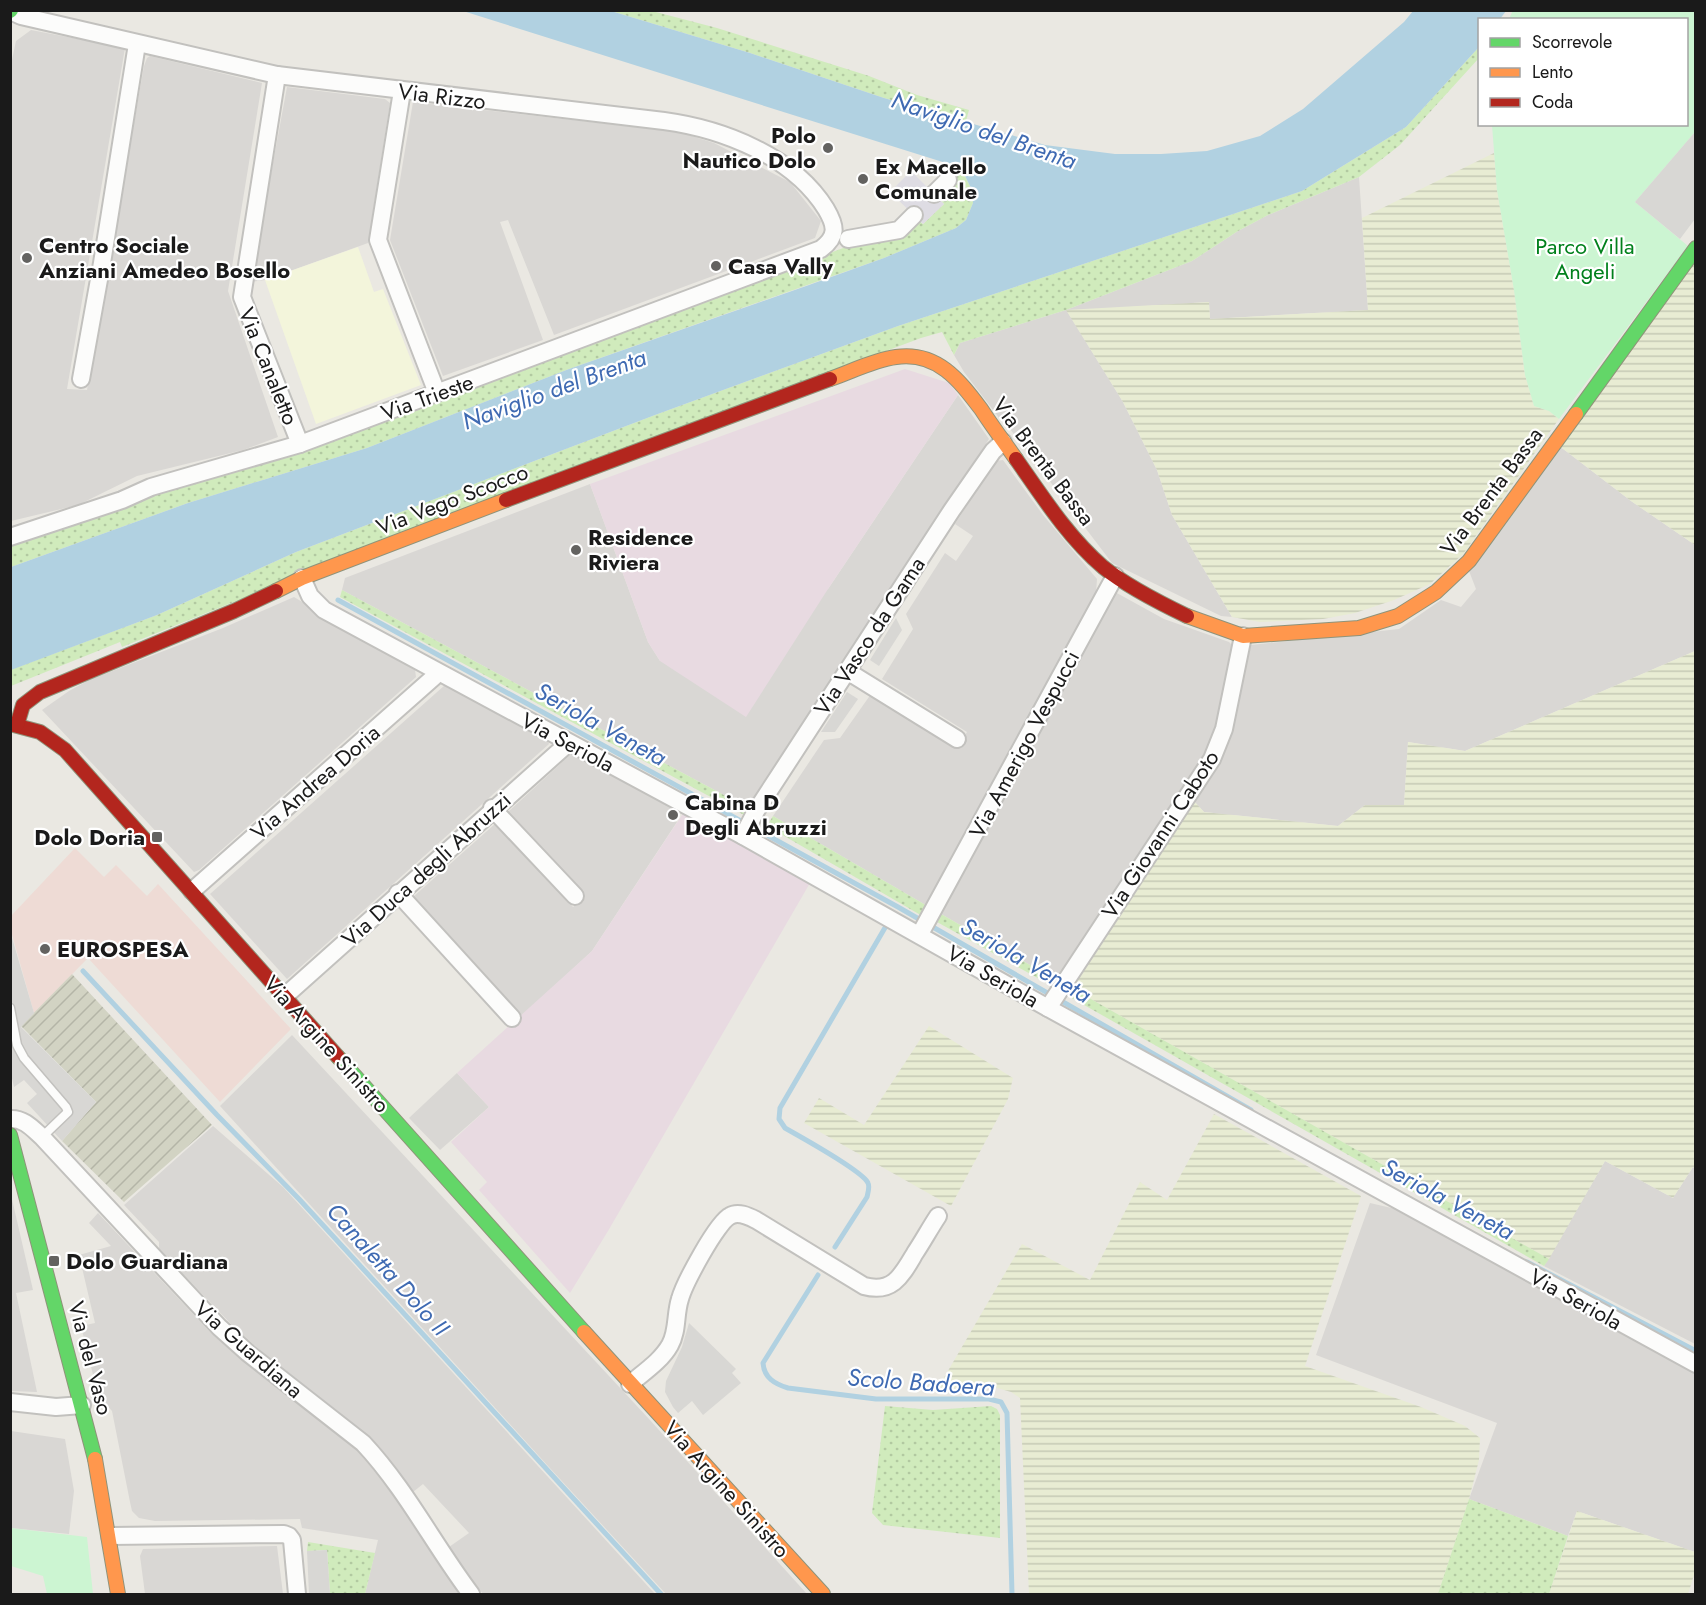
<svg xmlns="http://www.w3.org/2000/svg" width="1706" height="1605" font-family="Jost,sans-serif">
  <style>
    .residential { fill: #d9d7d4 }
    .commercial { fill: #eedbd5 }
    .industrial { fill: #e8dae1 }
    .education { fill: #f3f5db }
    .construction { fill: url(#construction-furrows) }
    .farmland { fill: url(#farmland-rules) }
    .grass { fill: url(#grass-dots) }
    .park { fill: #ccf5d2 }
    .parking { fill: #d8d7d4 }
    .plaza { fill: #dedce3 }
    .water { fill: #b1d1e1 }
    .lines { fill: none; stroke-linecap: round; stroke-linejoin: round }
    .stream { stroke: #b1d1e1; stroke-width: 5 }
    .lane-casing { stroke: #c2c1be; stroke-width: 11 }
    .street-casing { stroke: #c2c1be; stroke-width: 20 }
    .fast-casing { stroke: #8f937a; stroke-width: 16 }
    .slow-casing { stroke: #8f937a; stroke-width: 16 }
    .jam-casing { stroke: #8f937a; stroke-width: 16 }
    .lane { stroke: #fcfcfb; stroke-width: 8 }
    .street { stroke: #fcfcfb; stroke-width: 16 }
    .fast { stroke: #63d668; stroke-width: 14 }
    .slow { stroke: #ff974d; stroke-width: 14 }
    .jam { stroke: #b3261e; stroke-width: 14 }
    .poi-dot { fill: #636260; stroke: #fff; stroke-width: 2 }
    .labels { text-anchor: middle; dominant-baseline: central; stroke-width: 4.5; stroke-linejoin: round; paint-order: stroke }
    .street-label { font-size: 22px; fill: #1a1a1a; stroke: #fff }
    .poi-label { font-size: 22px; font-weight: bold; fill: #1a1a1a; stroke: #fff; text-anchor: start }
    .park-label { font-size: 22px; fill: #01801c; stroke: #fff }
    .water-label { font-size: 24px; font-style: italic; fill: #3f6ab2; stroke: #fff }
  </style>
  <defs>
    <pattern id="construction-furrows" width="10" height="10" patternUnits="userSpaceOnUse" patternTransform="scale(1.5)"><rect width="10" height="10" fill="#d2d3c3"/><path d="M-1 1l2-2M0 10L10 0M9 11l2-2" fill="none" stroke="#b4b5a7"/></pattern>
    <pattern id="farmland-rules" width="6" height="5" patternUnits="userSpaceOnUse" patternTransform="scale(1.5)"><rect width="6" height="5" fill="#e8ecd3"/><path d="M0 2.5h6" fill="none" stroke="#c6cab5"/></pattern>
    <pattern id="grass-dots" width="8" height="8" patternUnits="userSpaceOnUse" patternTransform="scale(1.5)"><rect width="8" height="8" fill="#d0ebbc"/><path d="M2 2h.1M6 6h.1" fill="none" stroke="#b2c9a1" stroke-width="1.8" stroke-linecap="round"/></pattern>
  </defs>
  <rect width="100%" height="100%" fill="#eae8e2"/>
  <g class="residential">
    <path d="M31,30L125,48L67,389L87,390L144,66L147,58L150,56L262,83L228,291L278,437L243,450L137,476L78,505L11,521L10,69L16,41Z"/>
    <path d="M287,87L385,99L390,103L368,243L265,280L251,282Z"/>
    <path d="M413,102L679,132L714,143L790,182L821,221L815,238L554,335L508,220L500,222L543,340L443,376L390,240Z"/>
    <path d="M1359,177L1368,310L1210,319L1209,302L1067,311L1123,402L1157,470L1172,515L1232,617L1221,616L1112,563L1007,425L1000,419L964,372L954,355L960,343L1066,310L1192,261L1238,231L1268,215Z"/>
    <path d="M958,395L989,439L748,808L342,590L345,578L590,484L648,642L660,661L828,589Z"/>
    <path d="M1558,445L1631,501L1695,545V651L1465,751L1408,742L1404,805H1365L1338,826L1204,812L1193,800L1232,723L1251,645L1399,629L1441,600L1461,607L1476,589L1469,571Z"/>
    <path d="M1003,460L1043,515L1097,579L1096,593L929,907L773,816L824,740L840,738L871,694L959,746L967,732L882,679L913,629L906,614L945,553L956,561L973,536L955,524L995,461Z"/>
    <path d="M1115,592L1164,619L1229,642L1234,647L1221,723L1205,762L1058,981L941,914Z"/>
    <path d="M294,597L415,670L416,677L199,870L194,872L42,710L69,691L89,680L223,628Z"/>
    <path d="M445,685L547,739L549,744L287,979L210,894Z"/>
    <path d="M571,754L672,807L667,816L677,822L592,951L521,1017L413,897L496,823L573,907L585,897L508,812Z"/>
    <path d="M292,1035L649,1419L807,1594H666L548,1466L220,1106Z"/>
    <path d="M457,1073L489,1107L440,1150L409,1118Z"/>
    <path d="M213,1126L283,1187L655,1594H483L458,1562L449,1547L469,1533L423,1484L413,1492L379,1446L270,1359L232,1325L159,1249V1242L124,1205Z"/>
    <path d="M1605,1161L1673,1198L1693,1167L1695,1169V1344L1544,1266Z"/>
    <path d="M11,1195L33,1290L16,1293L37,1392L11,1391Z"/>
    <path d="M1370,1203L1400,1210L1695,1371V1552L1577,1511L1568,1536L1469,1499L1497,1423L1316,1355Z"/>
    <path d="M98,1213L209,1331L236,1355L350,1442L402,1504L436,1560L462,1594H365L378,1540L302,1528L300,1519L155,1521L139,1518L132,1511L130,1502L112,1411L98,1395L81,1326L95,1323L79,1255L111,1246L89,1223Z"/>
    <path d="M11,1431L65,1439L74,1491L69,1534L11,1528Z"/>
    <path d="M277,1546L283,1594H145L140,1556L143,1549Z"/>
  </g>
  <path class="commercial" d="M75,848L104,877L116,865L147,896L158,884L291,1029L220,1102L88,958L34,1013L11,931V916Z"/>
  <g class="industrial">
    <path d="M905,369L949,383L958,395L828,589L746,717L660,661L648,642L590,484Z"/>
    <path d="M684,812L810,883L608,1231L570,1293L479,1190L487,1182L451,1142L489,1107L457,1073L592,951Z"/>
  </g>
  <path class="education" d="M358,247L374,292L383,289L421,385L316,424L265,280Z"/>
  <path class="construction" d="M72,974L212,1125L124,1202L62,1141L96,1102L21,1026Z"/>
  <g class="farmland">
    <path d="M1494,153L1497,190L1514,290L1525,375L1534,406L1549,411L1559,419L1463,554L1430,584L1394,600L1355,613L1323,619L1260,622L1232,617L1172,515L1157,470L1123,402L1066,310L1209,302L1210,319L1368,310L1362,218Z"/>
    <path d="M1695,262V545L1631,501L1558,445Z"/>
    <path d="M1695,651L1696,1169L1693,1167L1673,1198L1605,1161L1549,1259L1068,986L1193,800L1204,812L1338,826L1365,805H1404L1408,742L1465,751Z"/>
    <path d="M929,1026L1013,1078L1008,1099L951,1206L804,1123L819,1098L864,1125Z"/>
    <path d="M1214,1114L1361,1196L1305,1366L1421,1407L1465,1426L1480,1438L1479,1460L1469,1499L1438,1594H1029L1020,1398L1011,1392L994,1387L938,1388L1022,1244L1090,1280L1140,1182L1167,1200Z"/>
    <path d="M1577,1511L1695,1552V1572L1688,1594H1549Z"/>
  </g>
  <g class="grass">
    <path d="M611,11H652L717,28L869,76L917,95L969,110L966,121L884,98L750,53Z"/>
    <path d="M1479,47V58L1400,145L1359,177L1268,215L1238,231L1192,261L1066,310L960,343L954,355L942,332L921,338L507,492L122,647L120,642L11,686L10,670L157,615L296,552L655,415L898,326L1302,191L1406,127Z"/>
    <path d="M959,170L964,174L972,190L973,203L966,220L956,228L884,258L569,369L367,448L188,503L11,567L10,544L158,493L274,461L918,220L923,224L944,204L937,197L957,177Z"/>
    <path d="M342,590L748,808L744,815L340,597Z"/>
    <path d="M773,816L929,907L924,917L767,826Z"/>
    <path d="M941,914L1058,981L1054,987L937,922Z"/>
    <path d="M1068,986L1549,1259L1544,1266L1063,993Z"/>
    <path d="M885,1406L933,1410L991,1406L997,1409L1000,1415V1538L883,1525L872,1513Z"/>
    <path d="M1469,1499L1568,1536L1549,1594H1438Z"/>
    <path d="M308,1542L375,1553L365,1594H330L327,1550L307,1551Z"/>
  </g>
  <g class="park">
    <path d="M1513,10L1695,11V132L1635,202L1688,246L1559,419L1549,411L1534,406L1525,375L1514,290L1497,190L1492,125L1686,124V20L1509,19Z"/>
    <path d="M11,1528L87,1537L93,1594H47L43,1576L11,1566Z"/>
  </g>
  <g class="parking">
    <path d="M1695,132V219L1680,239L1635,202Z"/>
    <path d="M896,618L902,630L879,666L870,660Z"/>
    <path d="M847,692L858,699L835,732H821Z"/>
    <path d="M10,931L34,1013L21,1027L96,1102L62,1141L27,1103L37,1094L24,1080L14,1087L11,1074Z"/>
    <path d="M689,1323L736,1369L732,1373L741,1383L703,1415L692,1401L678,1413L673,1407L665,1392L666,1381L682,1347Z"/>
    <path d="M327,1550L330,1594H309L307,1551Z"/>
  </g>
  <path class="plaza" d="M911,171L944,204L923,224L890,192Z"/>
  <path class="water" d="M463,11H611L750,53L884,98L1045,145L1115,154H1161L1207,151L1260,136L1303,109L1404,22L1413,11H1506L1500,19L1480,20L1479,47L1406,127L1302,191L898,326L655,415L296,552L157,615L11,670V567L188,503L367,448L569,369L809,285L884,258L956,228L966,220L973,203L972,190L964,174L949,164Z"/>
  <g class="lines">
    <g class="stream">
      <path d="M338,600L898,907L1251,1110"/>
      <path d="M83,971L217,1115L299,1199L661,1594"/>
      <path d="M835,1247L867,1197C868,1192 870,1187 868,1183C863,1171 799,1136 785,1128L779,1119L780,1108L886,926"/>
      <path d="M1527,1262L1696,1351"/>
      <path d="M818,1275L763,1363C764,1378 775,1384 788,1388L876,1399H989L1001,1402L1007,1413L1012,1594"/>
    </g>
    <g class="lane-casing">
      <path id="lane" d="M10,1008L17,1045L24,1058L66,1107L68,1112L42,1137"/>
    </g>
    <g class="street-casing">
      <g id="street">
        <path d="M10,11L21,16L277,75L664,121C723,129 793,156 826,209C836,226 838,236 821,249L300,444L151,487L122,500L10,537"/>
        <path d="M277,75L242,297L300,444"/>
        <path d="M402,91L378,240L437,393"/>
        <path d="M934,194L948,180"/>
        <path d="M848,239L899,230L914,215"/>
        <path d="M81,379L102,263L137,44"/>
        <path d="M302,578L310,596L324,610L743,836L1048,1008L1696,1364"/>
        <path d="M847,671L957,739"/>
        <path d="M492,808L575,896"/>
        <path d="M743,836L756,811L952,510L993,451L1003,442"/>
        <path d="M192,891L434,677L436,672"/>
        <path d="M398,893L512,1018"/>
        <path d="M920,934L1115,576"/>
        <path d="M285,996L564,747L567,742"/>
        <path d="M1048,1008L1212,759L1224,729L1243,636"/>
        <path d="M10,1119C24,1118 33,1129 42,1137L219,1327L248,1353L363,1443C406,1489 434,1545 471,1594"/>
        <path d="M630,1384C644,1372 661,1361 670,1345C678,1331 675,1314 680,1299C684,1284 717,1222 730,1216C738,1211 748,1216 756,1220L864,1286C893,1294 902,1275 915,1253C923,1241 930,1228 938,1216"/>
        <path d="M10,1402L56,1407L82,1405"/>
        <path d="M110,1536L284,1534L289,1536L292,1540L297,1594"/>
      </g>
    </g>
    <g class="fast-casing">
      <g id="fast">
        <path d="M10,11L11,10"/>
        <path d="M1576,414L1696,248"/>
        <path d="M338,1057L584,1332"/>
        <path d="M10,1135L95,1459"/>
      </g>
    </g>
    <g class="slow-casing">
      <g id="slow">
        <path d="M830,379C851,372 873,360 896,357C937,351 959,380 981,409C992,426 1004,442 1016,459"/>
        <path d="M276,591L302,578L506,500"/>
        <path d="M1187,616L1243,636L1359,628L1398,616L1436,592L1469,561L1576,414"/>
        <path d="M584,1332L823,1594"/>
        <path d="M95,1459L118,1594"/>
      </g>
    </g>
    <g class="jam-casing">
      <g id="jam">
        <path d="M1016,459C1042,496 1068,537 1103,567C1124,584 1162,604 1187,616"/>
        <path d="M506,500L830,379"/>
        <path d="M10,724L40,732L65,750L338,1057"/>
        <path d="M17,725L23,705L40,692L234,611L276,591"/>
      </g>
    </g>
    <use href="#lane" class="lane"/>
    <use href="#street" class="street"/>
    <use href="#fast" class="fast"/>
    <use href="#slow" class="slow"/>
    <use href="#jam" class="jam"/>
  </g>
  <g class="poi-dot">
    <circle cx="828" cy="148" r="6"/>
    <circle cx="863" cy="179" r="6"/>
    <circle cx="27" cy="258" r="6"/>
    <circle cx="716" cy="266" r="6"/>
    <circle cx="576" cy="550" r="6"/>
    <circle cx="673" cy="815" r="6"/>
    <rect x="151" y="831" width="12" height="12" rx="3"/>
    <circle cx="45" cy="949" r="6"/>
    <rect x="48" y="1255" width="12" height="12" rx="3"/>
  </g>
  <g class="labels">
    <g class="street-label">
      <text transform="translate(442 96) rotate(7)">Via Rizzo</text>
      <text transform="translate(269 366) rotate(68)">Via Canaletto</text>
      <text transform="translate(427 397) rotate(-20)">Via Trieste</text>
      <text transform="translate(1044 461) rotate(53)">Via Brenta Bassa</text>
      <text transform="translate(1491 491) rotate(-53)">Via Brenta Bassa</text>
      <text transform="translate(452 499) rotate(-21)">Via Vego Scocco</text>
      <text transform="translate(869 636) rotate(-57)">Via Vasco da Gama</text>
      <text transform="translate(568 742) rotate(28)">Via Seriola</text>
      <text transform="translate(1024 744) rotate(-62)">Via Amerigo Vespucci</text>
      <text transform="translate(315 782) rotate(-41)">Via Andrea Doria</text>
      <text transform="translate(1160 834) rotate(-57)">Via Giovanni Caboto</text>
      <text transform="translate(426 869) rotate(-42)">Via Duca degli Abruzzi</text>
      <text transform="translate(993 976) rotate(30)">Via Seriola</text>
      <text transform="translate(327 1044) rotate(48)">Via Argine Sinistro</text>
      <text transform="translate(1576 1299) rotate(29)">Via Seriola</text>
      <text transform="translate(249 1349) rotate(41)">Via Guardiana</text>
      <text transform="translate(91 1358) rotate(75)">Via del Vaso</text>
      <text transform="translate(727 1489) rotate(48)">Via Argine Sinistro</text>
    </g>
    <g class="poi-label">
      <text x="816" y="135" text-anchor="end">Polo<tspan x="816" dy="25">Nautico Dolo</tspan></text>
      <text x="875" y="166">Ex Macello<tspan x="875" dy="25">Comunale</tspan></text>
      <text x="39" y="245">Centro Sociale<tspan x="39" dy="25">Anziani Amedeo Bosello</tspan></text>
      <text x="728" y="266">Casa Vally</text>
      <text x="588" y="537">Residence<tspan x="588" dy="25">Riviera</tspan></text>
      <text x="685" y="802">Cabina D<tspan x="685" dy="25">Degli Abruzzi</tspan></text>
      <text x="145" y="837" text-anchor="end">Dolo Doria</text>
      <text x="57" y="949">EUROSPESA</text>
      <text x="66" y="1261">Dolo Guardiana</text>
    </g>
    <g class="park-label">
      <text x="1585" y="246">Parco Villa<tspan x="1585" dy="25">Angeli</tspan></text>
    </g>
    <g class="water-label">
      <text transform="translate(984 130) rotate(19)">Naviglio del Brenta</text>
      <text transform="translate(554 389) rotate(-20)">Naviglio del Brenta</text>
      <text transform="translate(601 724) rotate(29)">Seriola Veneta</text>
      <text transform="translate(1026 960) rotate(30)">Seriola Veneta</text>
      <text transform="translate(1448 1199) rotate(28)">Seriola Veneta</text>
      <text transform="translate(388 1269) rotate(48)">Canaletta Dolo II</text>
      <text transform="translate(921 1382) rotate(4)">Scolo Badoera</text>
    </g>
  </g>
  <rect width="1706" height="1605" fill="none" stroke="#1a1a1a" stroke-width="24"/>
  <rect x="1478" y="18" width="210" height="108" fill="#ffffff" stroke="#a3a3a3" stroke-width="1.5"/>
  <rect x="1490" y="38" width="30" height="9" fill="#63d668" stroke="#a3a3a3" stroke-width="1.5"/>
  <text x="1532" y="48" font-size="18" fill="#1a1a1a">Scorrevole</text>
  <rect x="1490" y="68" width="30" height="9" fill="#ff974d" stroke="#a3a3a3" stroke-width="1.5"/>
  <text x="1532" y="78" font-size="18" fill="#1a1a1a">Lento</text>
  <rect x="1490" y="98" width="30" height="9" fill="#b3261e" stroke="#a3a3a3" stroke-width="1.5"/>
  <text x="1532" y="108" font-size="18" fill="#1a1a1a">Coda</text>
</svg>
